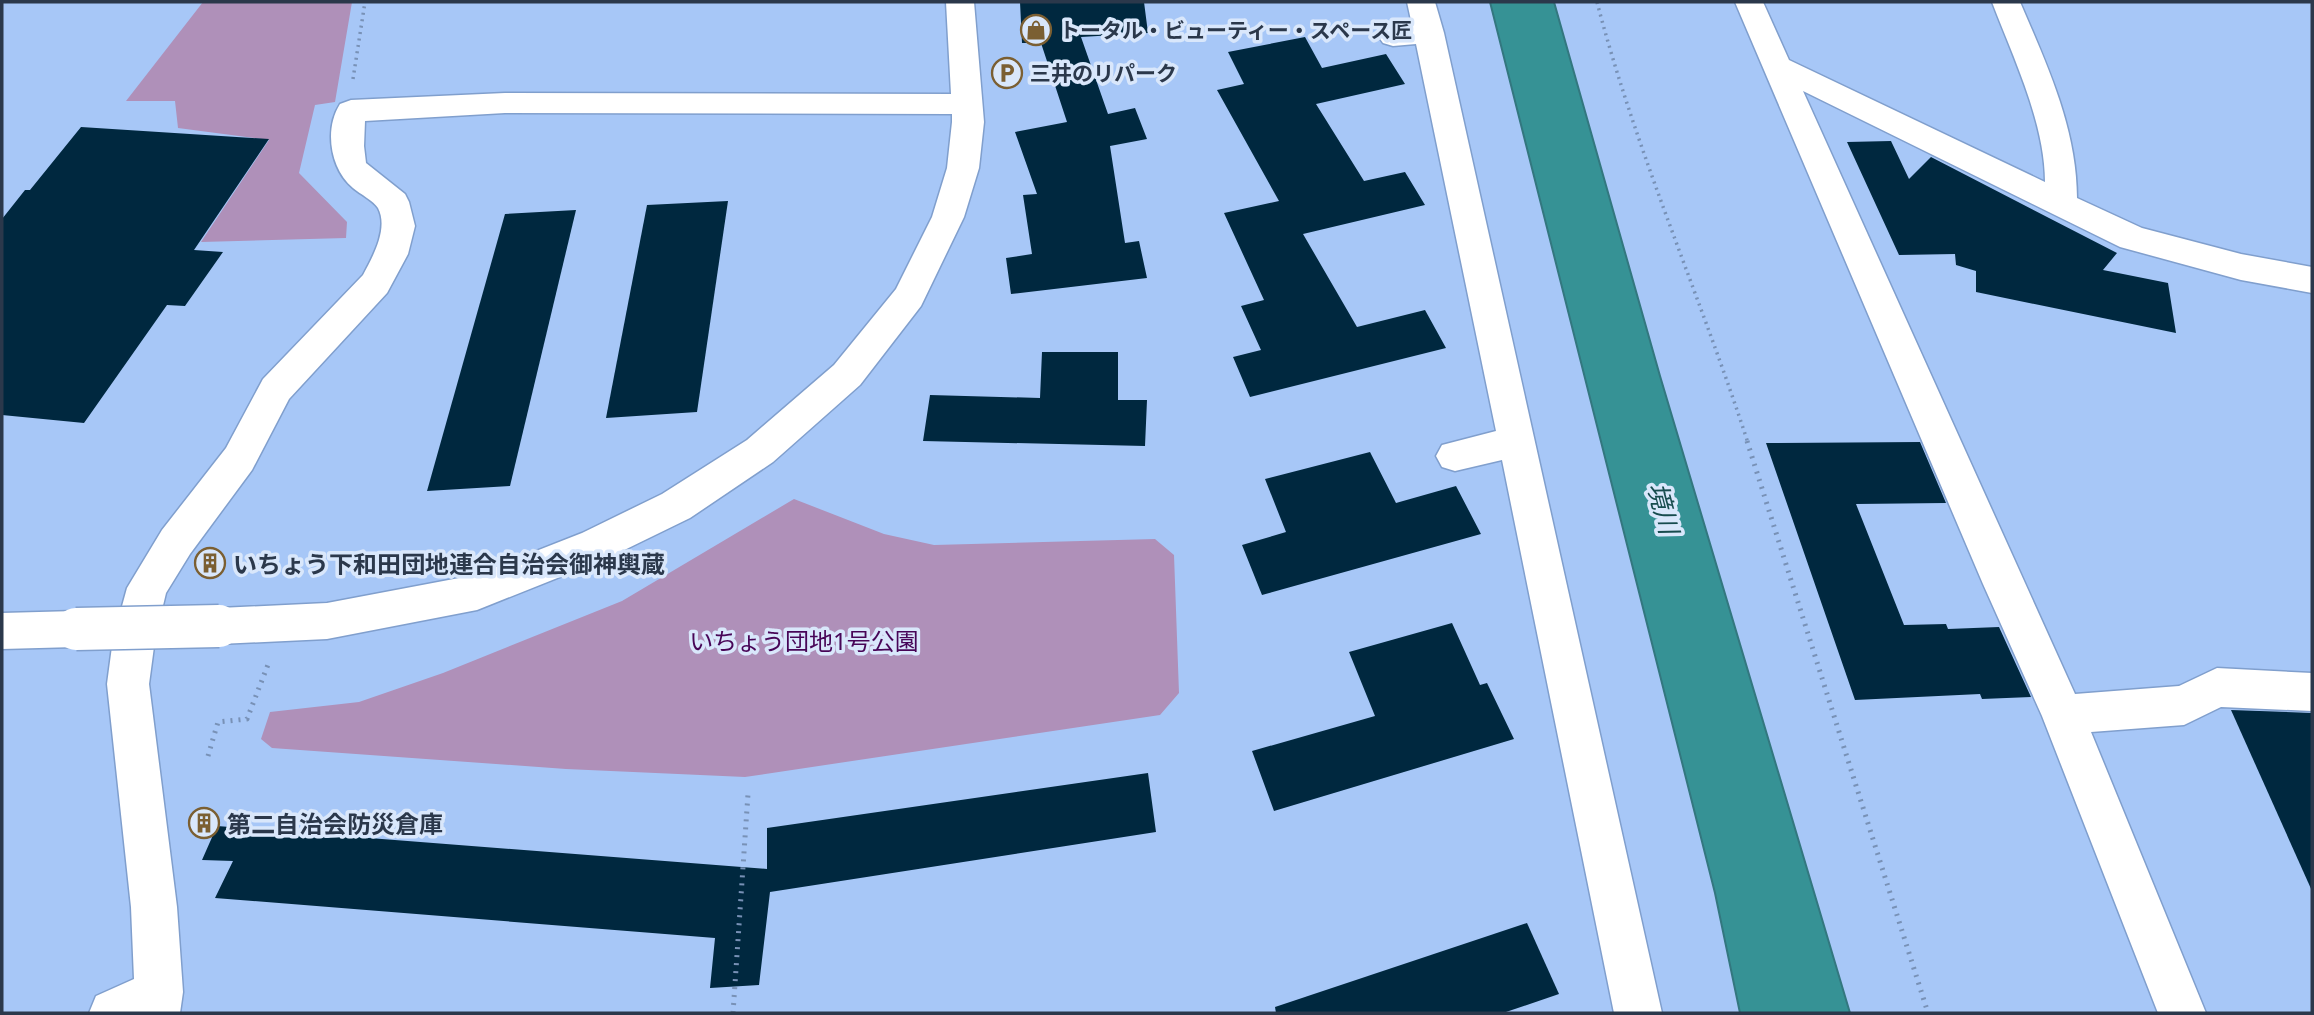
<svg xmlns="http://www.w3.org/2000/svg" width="2314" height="1015" font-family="'Noto Sans','Noto Sans JP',sans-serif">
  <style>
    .green { fill: #af90b9 }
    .water { fill: #369295; stroke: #33777f; stroke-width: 2 }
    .building { fill: #00283f }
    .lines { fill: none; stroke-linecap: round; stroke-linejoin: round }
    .minor-casing { stroke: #809fcd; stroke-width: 3 }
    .path-far1 { stroke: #7891b6; stroke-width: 3.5; stroke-dasharray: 2 4.5; stroke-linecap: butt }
    .path { stroke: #7891b6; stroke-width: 5; stroke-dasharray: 2 6; stroke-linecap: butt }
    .minor { fill: #fff; fill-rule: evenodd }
    .minor-bridge-casing { stroke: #809fcd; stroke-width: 45; stroke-linecap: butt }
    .minor-bridge { stroke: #fff; stroke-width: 42 }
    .labels { text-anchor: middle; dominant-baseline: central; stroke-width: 7; stroke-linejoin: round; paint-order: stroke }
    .far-poi-label { font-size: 21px; font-weight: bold; fill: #2b384b; stroke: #d9e7fb; text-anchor: start }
    .poi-label { font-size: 24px; font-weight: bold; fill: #2b384b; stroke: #d9e7fb; text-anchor: start }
    .park-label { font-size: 24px; fill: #470557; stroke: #d9e7fb }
    .water-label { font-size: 26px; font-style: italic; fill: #174c4e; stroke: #d9e7fb }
  </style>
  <rect width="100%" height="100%" fill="#a7c7f7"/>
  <g class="green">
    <path d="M203,2H352L335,102L315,105L299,173L347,222L346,238L201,242L269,140L178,128L175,101H126Z"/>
    <path d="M794,499L884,534L934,545L1155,539L1174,555L1179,693L1160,715L745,777L566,769L272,748L261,739L270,712L359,702L443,673L622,601Z"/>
  </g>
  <path class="water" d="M1490,2H1554L1660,376L1850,1013H1740L1715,893Z"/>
  <g class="building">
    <path d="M1020,2H1144L1148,33L1081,37L1108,114L1135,108L1147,139L1110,146L1125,243L1139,241L1147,278L1011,294L1006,258L1032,254L1023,195L1037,194L1015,132L1067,122L1041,43H1022Z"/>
    <path d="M1305,37L1322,68L1386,54L1405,84L1316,104L1364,181L1405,172L1425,205L1303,234L1357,327L1425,310L1446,348L1250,397L1233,357L1261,350L1241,306L1264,300L1224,213L1279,201L1217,90L1244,84L1228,52Z"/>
    <path d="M81,127L269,139L194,250L223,252L185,306L167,305L84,423L2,415V219L25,190H30Z"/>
    <path d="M1891,141L1909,179L1931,157L2117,253L2103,270L2168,283L2176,333L1976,292V271L1956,265L1955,254L1899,255L1847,142Z"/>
    <path d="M728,201L697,412L606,418L647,205Z"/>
    <path d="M576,210L510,486L427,491L505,214Z"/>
    <path d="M1042,352H1118V400H1147L1145,446L923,441L930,395L1040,398Z"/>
    <path d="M1920,442L1946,503L1856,504L1904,625L1946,624L1948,629L1999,627L2031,697L1982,699L1980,694L1855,700L1766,443Z"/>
    <path d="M1370,452L1396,503L1456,486L1481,534L1262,595L1242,545L1286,532L1265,479Z"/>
    <path d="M1452,623L1480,685L1487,683L1514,739L1274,811L1252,751L1375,716L1349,652Z"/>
    <path d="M2231,710L2312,713V891Z"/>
    <path d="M1148,773L1156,832L770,892L759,985L710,988L715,938L215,898L233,861L202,860L217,826L767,869V828Z"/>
    <path d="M1527,923L1559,994L1503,1013H1276L1275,1007Z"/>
  </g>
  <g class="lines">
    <g class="minor-casing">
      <g id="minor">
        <path d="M946,2H974L984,122L979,168L964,217L921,306L860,385L773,462L690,518L610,557L477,610L327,639L219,644L205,639L199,626L205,613L219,608L327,603L475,575L582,533L662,494L747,440L834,365L896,289L932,217L947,168L952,122V114L505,113L365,121L364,146L366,163L405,194L409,202L415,226L408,254L387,293L289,399L252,470L190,554L166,593L155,639L149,684L177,907L183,992L180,1013H89L96,996L134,979L131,907L107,684L113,639L127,588L162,530L226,448L263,379L363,275C372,258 389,229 378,208C374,201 360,194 353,188C330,169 324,129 340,104L351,100L505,93L951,94Z"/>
        <path d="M1407,2H1435L1444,33L1662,1013H1614L1502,460L1455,471L1442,467L1436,456L1442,445L1496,431L1416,44L1393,46L1383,43L1378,36L1383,29L1412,25Z"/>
        <path d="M1735,2H1763L1789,60L2045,182C2045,123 2013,57 1992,2H2020C2047,65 2077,129 2077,198L2142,228L2241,254L2312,267V293L2241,280L2120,247L1803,91L2075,694L2179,686L2217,668L2312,673V711L2221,707L2184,725L2091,732L2206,1013H2158L2042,716L1983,584Z"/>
        <path d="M76,611L90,616L96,629L90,642L76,647L2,649V613Z"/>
      </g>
    </g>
    <g class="path-far1">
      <path d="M1597,2C1636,152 1700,295 1748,443"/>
      <path d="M353,79L365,2"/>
    </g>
    <g class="path">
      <path d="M1747,441L1928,1013"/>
      <path d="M208,756L218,722L247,719L269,662"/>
      <path d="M733,1013L748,794"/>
    </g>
    <use href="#minor" class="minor"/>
    <g class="minor-bridge-casing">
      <path id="minor-bridge" d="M76,629L219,626"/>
    </g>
    <use href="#minor-bridge" class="minor-bridge"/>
  </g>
  <defs>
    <g id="shop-ring" transform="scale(1.575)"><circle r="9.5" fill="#d9e7fb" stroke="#7b5f32" stroke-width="1.5"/><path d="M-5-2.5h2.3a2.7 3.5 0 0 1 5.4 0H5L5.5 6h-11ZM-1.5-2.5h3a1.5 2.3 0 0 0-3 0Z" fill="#7b5f32"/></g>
    <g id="parking-ring" transform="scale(1.575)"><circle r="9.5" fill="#d9e7fb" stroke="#7b5f32" stroke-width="1.5"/><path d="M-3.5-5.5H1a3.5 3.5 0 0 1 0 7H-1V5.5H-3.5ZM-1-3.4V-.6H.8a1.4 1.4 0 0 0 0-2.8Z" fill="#7b5f32"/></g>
    <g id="building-ring" transform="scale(1.575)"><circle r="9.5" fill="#d9e7fb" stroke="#7b5f32" stroke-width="1.5"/><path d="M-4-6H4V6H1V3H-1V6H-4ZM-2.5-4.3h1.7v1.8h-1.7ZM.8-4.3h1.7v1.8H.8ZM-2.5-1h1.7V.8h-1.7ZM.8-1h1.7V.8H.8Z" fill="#7b5f32"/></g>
  </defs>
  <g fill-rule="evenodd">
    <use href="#shop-ring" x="1036" y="30"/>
    <use href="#parking-ring" x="1007" y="73"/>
    <use href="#building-ring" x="210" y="563"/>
    <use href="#building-ring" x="204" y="823"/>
  </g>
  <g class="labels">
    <g class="far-poi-label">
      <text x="1059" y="30">トータル・ビューティー・スペース匠</text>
      <text x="1030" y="73">三井のリパーク</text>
    </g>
    <g class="poi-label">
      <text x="233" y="563">いちょう下和田団地連合自治会御神輿蔵</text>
      <text x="227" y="823">第二自治会防災倉庫</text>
    </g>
    <g class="park-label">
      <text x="804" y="640">いちょう団地1号公園</text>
    </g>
    <g class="water-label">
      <text transform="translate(1664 508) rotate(75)">境川</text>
    </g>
  </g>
  <rect width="2314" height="1015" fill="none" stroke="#2b384b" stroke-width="7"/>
</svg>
